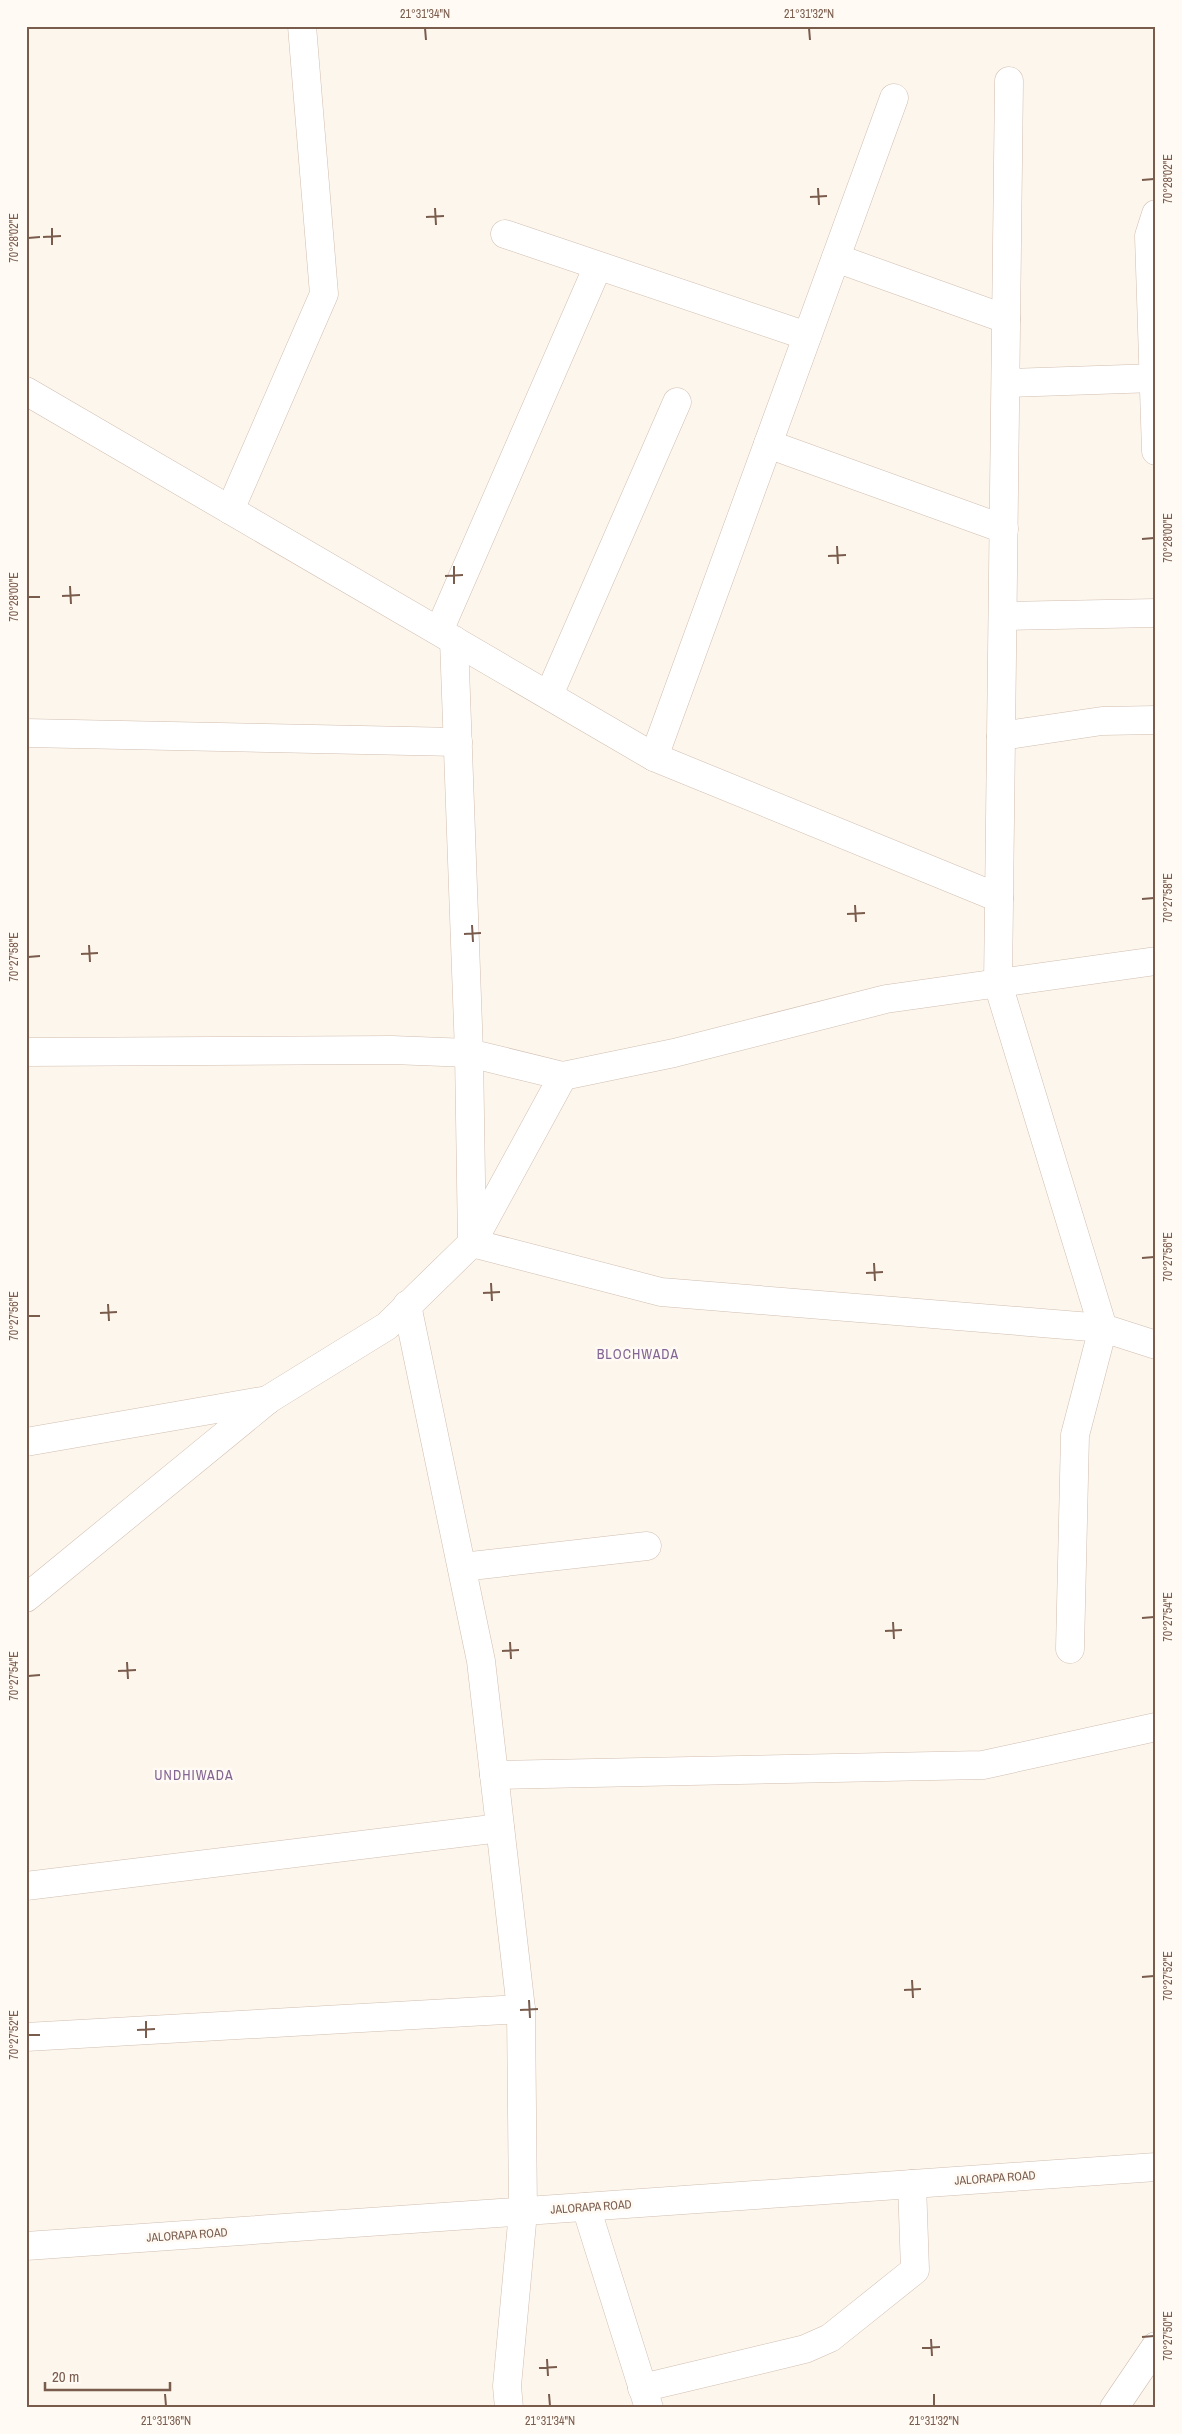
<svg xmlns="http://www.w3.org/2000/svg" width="1182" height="2434" font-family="'Archivo Narrow',sans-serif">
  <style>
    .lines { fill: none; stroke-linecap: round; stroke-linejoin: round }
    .minor-casing { stroke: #d1beb0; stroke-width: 29 }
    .minor { stroke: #fff; stroke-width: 28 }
    .ticks { fill: none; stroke: #7a5c4d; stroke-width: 2 }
    .labels { text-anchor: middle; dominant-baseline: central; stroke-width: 5; stroke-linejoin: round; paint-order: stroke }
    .street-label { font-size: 12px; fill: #7a5c4d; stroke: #fffaf3 }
    .neighbourhood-label { font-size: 14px; letter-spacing: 1px; fill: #846695; stroke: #fffaf3 }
    .neatline { fill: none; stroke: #7a5c4d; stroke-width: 2 }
    .ticks-label { font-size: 12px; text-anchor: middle; fill: #7a5c4d }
  </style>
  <rect width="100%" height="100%" fill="#fdf6ec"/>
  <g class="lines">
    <g class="minor-casing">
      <g id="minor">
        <path d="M1009,81L998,984L1103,1328L1156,1345"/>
        <path d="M1156,214L1149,236L1156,451"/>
        <path d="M505,234L807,336"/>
        <path d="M836,258L1006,319"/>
        <path d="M1006,383L1156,378"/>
        <path d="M26,391L654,757L999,898"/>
        <path d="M768,444L1004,529"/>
        <path d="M230,510L324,294L302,26"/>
        <path d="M1003,616L1156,613"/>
        <path d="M439,631L598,266"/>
        <path d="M454,640L469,1053L472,1243L661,1292L1103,1328L1075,1435L1070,1649"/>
        <path d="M549,695L677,402"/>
        <path d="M26,733L458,742"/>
        <path d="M1001,736L1102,721L1156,720"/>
        <path d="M654,757L894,98"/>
        <path d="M26,1052L392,1050L469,1053L563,1076"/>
        <path d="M407,1305L481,1661L521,2009L523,2212L507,2386L509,2408"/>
        <path d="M26,1442L268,1400"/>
        <path d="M462,1567L647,1546"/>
        <path d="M26,1598L269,1399L387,1326L472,1243L563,1076L674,1053L886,999L1156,961"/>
        <path d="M494,1775L983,1765L1156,1727"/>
        <path d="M26,1886L500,1828"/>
        <path d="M26,2037L521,2009"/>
        <path d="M586,2207L649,2408"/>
        <path d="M26,2246L1156,2167"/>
        <path d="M642,2388L805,2349L830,2338L915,2270L912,2184"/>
        <path d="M1114,2408L1156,2346"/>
      </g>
    </g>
    <use href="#minor" class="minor"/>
  </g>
  <path class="ticks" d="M425,28L426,40M809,28L810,40M1142,180L1154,179M818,188L819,205M810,197L827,196M435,208L436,225M426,217L444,216M52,228V245M43,237L61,236M28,238L40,237M1142,539L1154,538M837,546L838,564M828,556L846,555M454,566V584M445,576L463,575M70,586L71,604M62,596L80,595M28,597H40M1142,899L1154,898M855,905L856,922M847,914L865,913M472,925L473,942M464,934L481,933M89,945L90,962M81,954L98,953M28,957L40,956M1142,1258L1154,1257M874,1263L875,1281M866,1273L883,1272M491,1283L492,1301M483,1293L500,1292M108,1304L109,1321M100,1313L117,1312M28,1316H40M1142,1618L1154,1617M893,1622L894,1639M885,1631L902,1630M510,1642L511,1659M502,1651L519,1650M127,1662L128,1679M118,1671L136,1670M28,1676L40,1675M1142,1977L1154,1976M912,1980L913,1998M904,1990L921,1989M529,2000L530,2018M520,2010L538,2009M146,2021V2038M137,2030L155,2029M28,2035H40M1142,2337L1154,2336M931,2339L932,2356M922,2348L940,2347M547,2359L548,2376M539,2368L557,2367M165,2394L166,2406M549,2394L550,2406M934,2394V2406"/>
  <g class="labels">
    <g class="street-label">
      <text transform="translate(995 2178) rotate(-4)">JALORAPA ROAD</text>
      <text transform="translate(591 2207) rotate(-4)">JALORAPA ROAD</text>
      <text transform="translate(187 2235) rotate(-4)">JALORAPA ROAD</text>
    </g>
    <g class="neighbourhood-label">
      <text x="638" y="1354">BLOCHWADA</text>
      <text x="194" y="1775">UNDHIWADA</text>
    </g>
  </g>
  <rect width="1182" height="2434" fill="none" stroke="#fffaf3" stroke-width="55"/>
  <path d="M45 2382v8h125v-8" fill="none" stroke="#7a5c4d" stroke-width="2.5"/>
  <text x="52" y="2382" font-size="15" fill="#7a5c4d" stroke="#fffaf3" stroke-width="4" paint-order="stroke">20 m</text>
  <rect x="28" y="28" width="1126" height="2378" class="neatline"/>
  <g class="ticks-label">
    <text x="425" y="18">21°31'34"N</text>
    <text x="809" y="18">21°31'32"N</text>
    <text transform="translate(1168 179) rotate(-90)" y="4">70°28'02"E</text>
    <text transform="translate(14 238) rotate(-90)" y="4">70°28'02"E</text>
    <text transform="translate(1168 538) rotate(-90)" y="4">70°28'00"E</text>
    <text transform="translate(14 597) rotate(-90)" y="4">70°28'00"E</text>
    <text transform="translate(1168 898) rotate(-90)" y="4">70°27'58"E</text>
    <text transform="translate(14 957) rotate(-90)" y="4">70°27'58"E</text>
    <text transform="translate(1168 1257) rotate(-90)" y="4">70°27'56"E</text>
    <text transform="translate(14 1316) rotate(-90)" y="4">70°27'56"E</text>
    <text transform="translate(1168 1617) rotate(-90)" y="4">70°27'54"E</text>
    <text transform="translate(14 1676) rotate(-90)" y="4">70°27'54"E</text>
    <text transform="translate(1168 1976) rotate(-90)" y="4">70°27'52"E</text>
    <text transform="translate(14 2035) rotate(-90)" y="4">70°27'52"E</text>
    <text transform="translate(1168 2336) rotate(-90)" y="4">70°27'50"E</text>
    <text x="166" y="2425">21°31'36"N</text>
    <text x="550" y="2425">21°31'34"N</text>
    <text x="934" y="2425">21°31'32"N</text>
  </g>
</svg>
